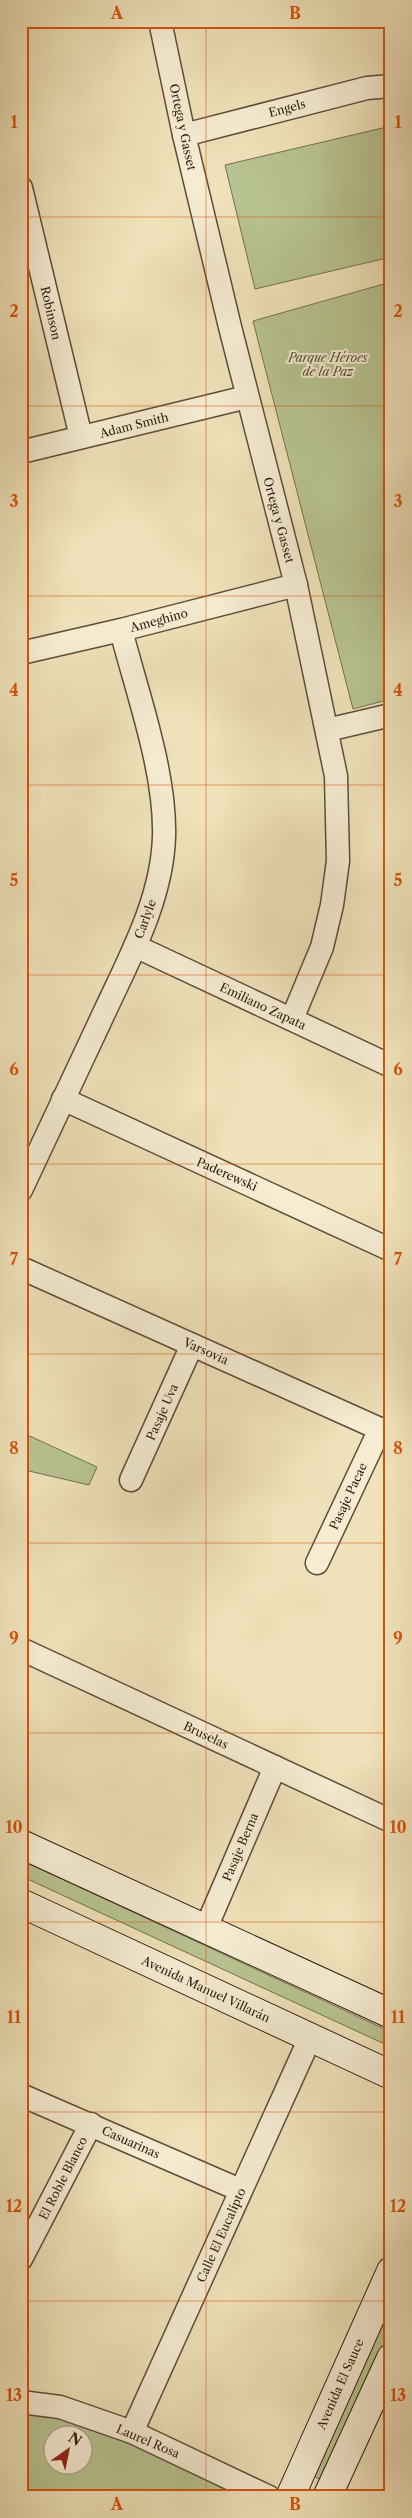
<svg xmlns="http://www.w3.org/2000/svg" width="412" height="2518" font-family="'Libre Caslon Text',serif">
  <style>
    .green { fill: #b7c391; stroke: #736f50; fill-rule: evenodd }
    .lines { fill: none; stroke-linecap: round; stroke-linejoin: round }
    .street-casing { stroke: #5f4c39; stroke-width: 25 }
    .secondary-casing { stroke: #2f1b0e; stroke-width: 30 }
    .street { stroke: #f5ecd2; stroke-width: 22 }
    .secondary { stroke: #f5ecd2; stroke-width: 28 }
    .grid { fill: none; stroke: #d6530c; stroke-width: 1; stroke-opacity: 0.55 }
    .labels { text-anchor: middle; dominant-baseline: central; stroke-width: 4; stroke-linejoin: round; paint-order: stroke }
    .street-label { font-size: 12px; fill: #2f1b0e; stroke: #f5ecd2 }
    .park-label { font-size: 12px; font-style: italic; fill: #584d35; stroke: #f5ecd2 }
    .neatline { fill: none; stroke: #d6530c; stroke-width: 2 }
    .grid-label { font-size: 16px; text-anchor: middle; font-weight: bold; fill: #d6530c }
  </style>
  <rect width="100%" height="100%" fill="#efe1b9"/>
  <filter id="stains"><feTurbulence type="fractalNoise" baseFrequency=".004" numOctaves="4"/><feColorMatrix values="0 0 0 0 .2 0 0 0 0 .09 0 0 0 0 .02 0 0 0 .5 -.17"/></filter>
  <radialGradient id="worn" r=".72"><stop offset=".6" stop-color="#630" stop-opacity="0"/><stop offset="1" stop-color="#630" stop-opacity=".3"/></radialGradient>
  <g class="green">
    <path d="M391,126V257L255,289L225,165Z"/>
    <path d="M391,282V699L353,709L253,321Z"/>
    <path d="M21,1432L97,1467L89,1485L29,1471L21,1486Z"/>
    <path d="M21,1860L391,2032V2047L21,1876Z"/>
    <path d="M391,2294V2330L320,2479L310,2475Z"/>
    <path d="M21,2411L60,2416L130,2438L256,2497H21ZM52,2436H82V2466H52Z"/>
  </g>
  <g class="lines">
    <g class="street-casing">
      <g id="street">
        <path d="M160,21L184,135L230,327L296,585L336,776L338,861L332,905L322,947L292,1019"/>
        <path d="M184,135L367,88L391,86"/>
        <path d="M21,188L81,437"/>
        <path d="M21,452L247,397"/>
        <path d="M21,653L121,630L296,585"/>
        <path d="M327,730L391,715"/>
        <path d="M135,946L391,1066"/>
        <path d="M63,1099L391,1250"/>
        <path d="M21,1190C49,1130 77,1071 105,1011C130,957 162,899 164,837C166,772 137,693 121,630"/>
        <path d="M21,1268L391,1434"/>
        <path d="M131,1480L192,1345"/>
        <path d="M317,1563L380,1429"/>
        <path d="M21,1649L391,1821"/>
        <path d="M206,1928L275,1767"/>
        <path d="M21,2095L240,2190"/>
        <path d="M21,2259L91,2124"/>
        <path d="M21,2402L60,2407L132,2432L269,2497"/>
        <path d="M132,2432L310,2038"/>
      </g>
    </g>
    <g class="secondary-casing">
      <g id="secondary">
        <path d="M21,1844L391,2014"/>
        <path d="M21,1903L391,2075"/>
        <path d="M290,2497L391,2271"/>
        <path d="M327,2497L391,2358"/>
      </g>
    </g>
    <use href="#street" class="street"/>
    <use href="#secondary" class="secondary"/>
  </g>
  <path class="grid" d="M206,21V2497M21,217H391M21,406H391M21,596H391M21,785H391M21,975H391M21,1164H391M21,1354H391M21,1543H391M21,1733H391M21,1922H391M21,2112H391M21,2301H391"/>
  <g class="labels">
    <g class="street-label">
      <text transform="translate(287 108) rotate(-15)">Engels</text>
      <text transform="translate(183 127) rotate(78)">Ortega y Gasset</text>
      <text transform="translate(51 313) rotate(77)">Robinson</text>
      <text transform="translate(134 425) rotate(-14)">Adam Smith</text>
      <text transform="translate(279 520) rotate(75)">Ortega y Gasset</text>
      <text transform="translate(159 620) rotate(-15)">Ameghino</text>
      <text transform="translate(145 919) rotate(-70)">Carlyle</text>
      <text transform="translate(263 1006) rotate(25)">Emiliano Zapata</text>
      <text transform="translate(227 1174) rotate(24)">Paderewski</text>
      <text transform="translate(206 1351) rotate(24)">Varsovia</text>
      <text transform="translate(162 1412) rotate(-66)">Pasaje Uva</text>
      <text transform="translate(348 1496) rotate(-65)">Pasaje Pacae</text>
      <text transform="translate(206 1735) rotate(25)">Bruselas</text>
      <text transform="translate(240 1847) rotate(-67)">Pasaje Berna</text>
      <text transform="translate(206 1989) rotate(25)">Avenida Manuel Villarán</text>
      <text transform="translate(131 2142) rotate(24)">Casuarinas</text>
      <text transform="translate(63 2178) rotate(-63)">El Roble Blanco</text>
      <text transform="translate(221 2235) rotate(-66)">Calle El Eucalipto</text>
      <text transform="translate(340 2384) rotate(-66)">Avenida El Sauce</text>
      <text transform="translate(148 2441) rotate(23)">Laurel Rosa</text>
    </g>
    <g class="park-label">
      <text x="328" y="357">Parque Héroes<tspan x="328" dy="14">de la Paz</tspan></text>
    </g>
  </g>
  <rect width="412" height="2518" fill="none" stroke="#efe1b9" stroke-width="55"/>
  <g transform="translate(68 2450) rotate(33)"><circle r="24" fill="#f5ecd2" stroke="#a69884"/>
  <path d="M0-4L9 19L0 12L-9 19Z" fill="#8f2418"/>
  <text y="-8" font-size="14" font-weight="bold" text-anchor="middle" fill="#2f1b0e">N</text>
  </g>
  <rect x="28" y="28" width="356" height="2462" class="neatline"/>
  <g class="grid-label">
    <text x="117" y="19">A</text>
    <text x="295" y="19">B</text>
    <text x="14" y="128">1</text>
    <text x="398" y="128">1</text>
    <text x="14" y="317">2</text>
    <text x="398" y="317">2</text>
    <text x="14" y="507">3</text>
    <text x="398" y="507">3</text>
    <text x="14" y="696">4</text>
    <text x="398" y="696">4</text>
    <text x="14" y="886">5</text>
    <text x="398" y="886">5</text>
    <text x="14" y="1075">6</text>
    <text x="398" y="1075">6</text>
    <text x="14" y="1265">7</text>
    <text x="398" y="1265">7</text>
    <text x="14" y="1454">8</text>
    <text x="398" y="1454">8</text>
    <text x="14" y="1644">9</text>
    <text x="398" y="1644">9</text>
    <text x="14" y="1833">10</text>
    <text x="398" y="1833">10</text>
    <text x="14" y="2023">11</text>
    <text x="398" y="2023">11</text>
    <text x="14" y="2212">12</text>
    <text x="398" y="2212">12</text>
    <text x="14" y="2401">13</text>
    <text x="398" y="2401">13</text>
    <text x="117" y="2510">A</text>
    <text x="295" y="2510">B</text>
  </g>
  <rect width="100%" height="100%" filter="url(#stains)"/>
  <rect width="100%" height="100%" fill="url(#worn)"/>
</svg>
